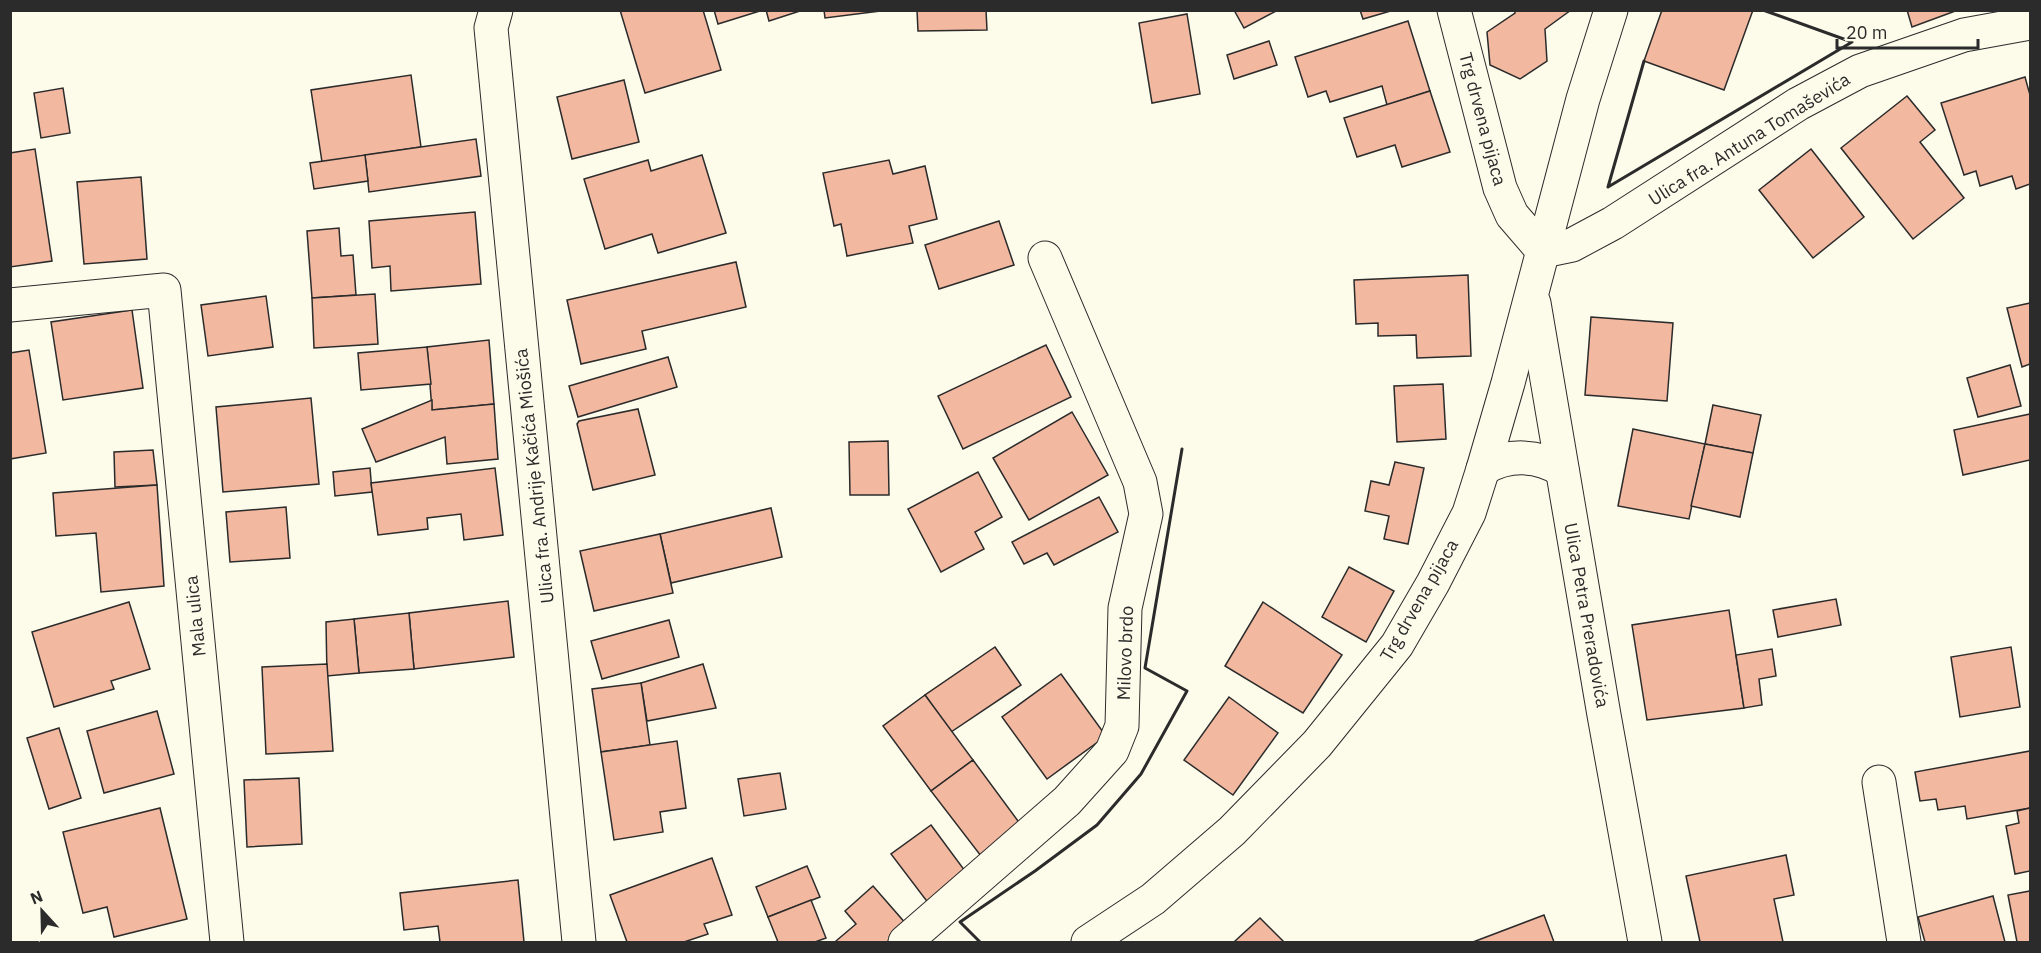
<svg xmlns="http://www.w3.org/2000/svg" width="2041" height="953" font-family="'IBM Plex Sans',sans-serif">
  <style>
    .building { fill: #f2b8a0; stroke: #2b2b2b; stroke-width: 1.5 }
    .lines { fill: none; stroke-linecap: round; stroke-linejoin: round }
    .minor-casing { stroke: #2b2b2b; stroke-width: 35 }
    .minor { stroke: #fdfbea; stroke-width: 33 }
    .wall { stroke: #2b2b2b; stroke-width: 3 }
    .labels { text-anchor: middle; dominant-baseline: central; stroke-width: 4.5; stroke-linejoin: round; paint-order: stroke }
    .street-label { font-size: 18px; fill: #2b2b2b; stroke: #fdfbea }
  </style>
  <rect width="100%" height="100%" fill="#fdfbea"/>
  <g class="building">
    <path d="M620,10H703L721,70L645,93Z"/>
    <path d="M714,10H763L718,24Z"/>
    <path d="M766,10H803L769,21Z"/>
    <path d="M824,10H880V11L825,18Z"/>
    <path d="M917,10H986L987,30L918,31Z"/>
    <path d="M1234,10H1278L1244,28Z"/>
    <path d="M1360,10H1394L1363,19Z"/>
    <path d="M1515,10H1571L1545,29L1547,61L1520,79L1490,65L1487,32L1515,13Z"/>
    <path d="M1662,10H1753L1724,90L1644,61Z"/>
    <path d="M1907,10H1958L1912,27Z"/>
    <path d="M1187,14L1200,94L1152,103L1139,23Z"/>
    <path d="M1408,21L1430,91L1387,105L1382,86L1330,102L1326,91L1308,97L1295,57Z"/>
    <path d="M1269,41L1277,65L1234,79L1227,55Z"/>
    <path d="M411,75L421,147L322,162L311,90Z"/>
    <path d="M2025,77L2030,95V184L2016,189L2012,176L1980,186L1976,171L1964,175L1941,103Z"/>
    <path d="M624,80L639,142L572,159L557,97Z"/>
    <path d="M63,88L70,133L41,138L34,93Z"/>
    <path d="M1430,91L1450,152L1402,167L1395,145L1357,157L1344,118Z"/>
    <path d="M1907,96L1935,130L1920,142L1964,198L1913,239L1841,148Z"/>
    <path d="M476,139L481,176L369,192L365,155Z"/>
    <path d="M35,149L52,261L10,267V153Z"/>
    <path d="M1811,149L1864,217L1813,258L1759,190Z"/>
    <path d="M365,155L368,181L314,189L310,163Z"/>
    <path d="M702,155L726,233L658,253L652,234L605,249L584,179L648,160L651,171Z"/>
    <path d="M889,160L893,174L925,166L937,219L909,226L913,243L847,256L841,224L834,226L823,173Z"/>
    <path d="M141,177L147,259L84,264L77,182Z"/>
    <path d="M475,212L481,284L391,291L390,266L372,268L369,221Z"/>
    <path d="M999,221L1014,265L939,289L925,245Z"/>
    <path d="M339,228L341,256L353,255L356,295L312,298L307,231Z"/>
    <path d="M736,262L746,307L642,331L646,349L581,364L567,300Z"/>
    <path d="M1468,275L1471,356L1417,358L1416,335L1378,336V323L1356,324L1354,280Z"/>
    <path d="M375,294L378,344L314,348L312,298Z"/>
    <path d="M266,296L273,347L208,356L201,305Z"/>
    <path d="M2030,303V364L2022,367L2007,308Z"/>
    <path d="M132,310L143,388L63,400L51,322Z"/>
    <path d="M1591,317L1673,323L1667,401L1585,395Z"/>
    <path d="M489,340L494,404L432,410L427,347Z"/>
    <path d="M1046,345L1071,397L963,449L938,396Z"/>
    <path d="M427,347L431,384L361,390L358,353Z"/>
    <path d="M29,350L46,453L10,459V353Z"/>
    <path d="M668,357L677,387L578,417L569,386Z"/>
    <path d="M2010,365L2021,406L1978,417L1967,378Z"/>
    <path d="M1443,384L1446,439L1397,442L1394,386Z"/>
    <path d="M311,398L319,484L223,492L216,407Z"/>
    <path d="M432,400V410L494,404L498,459L447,464L445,437L376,462L362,429Z"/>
    <path d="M1713,405L1761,415L1753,453L1705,444Z"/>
    <path d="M638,409L655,475L593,490L577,424L579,421Z"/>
    <path d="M1072,412L1108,475L1029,520L993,458Z"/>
    <path d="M2030,414V460L1963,475L1954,430Z"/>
    <path d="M1633,429L1705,444L1689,519L1618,506Z"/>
    <path d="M888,441L889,495H850L849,442Z"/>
    <path d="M1705,444L1753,453L1740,517L1691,506Z"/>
    <path d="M153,450L157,485L115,487L114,452Z"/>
    <path d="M1395,462L1424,468L1408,544L1384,539L1389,516L1365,511L1371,481L1389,485Z"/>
    <path d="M370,468L372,492L335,496L333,472Z"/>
    <path d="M495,468L503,535L464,540L461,514L427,518L428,529L378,535L371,483Z"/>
    <path d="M978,472L1002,517L975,532L984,549L941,572L908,509Z"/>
    <path d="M157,485L164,586L101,592L96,533L56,536L53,493Z"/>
    <path d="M1099,497L1118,532L1054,565L1047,553L1024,564L1012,542Z"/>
    <path d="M286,507L290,558L230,562L226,512Z"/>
    <path d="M771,508L782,557L671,583L660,534Z"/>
    <path d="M660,534L673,593L594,611L580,551Z"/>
    <path d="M1349,567L1394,591L1366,642L1322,617Z"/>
    <path d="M1836,599L1841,625L1778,637L1773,610Z"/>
    <path d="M508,601L514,657L414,669L409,613Z"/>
    <path d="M129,602L150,669L111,681L114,689L54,707L32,632Z"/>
    <path d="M1263,602L1342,655L1303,713L1225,666Z"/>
    <path d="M1729,610L1744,708L1647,720L1632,625Z"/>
    <path d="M409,613L414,669L359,673L354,619Z"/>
    <path d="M354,619L359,673L327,676L326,622Z"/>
    <path d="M669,620L679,657L602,679L591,641Z"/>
    <path d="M995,647L1021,685L951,732L925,695Z"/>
    <path d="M2011,647L2020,707L1960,717L1951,657Z"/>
    <path d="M1772,649L1776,676L1759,679L1762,705L1744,708L1736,655Z"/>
    <path d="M327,664L333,751L266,754L262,667Z"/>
    <path d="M703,664L716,708L647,721L641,683Z"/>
    <path d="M1061,674L1106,736L1047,779L1002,717Z"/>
    <path d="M641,683L650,745L601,752L592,689Z"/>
    <path d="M925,695L973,760L931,791L883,726Z"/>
    <path d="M1229,697L1278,733L1233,795L1184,760Z"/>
    <path d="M157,711L174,774L104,793L87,731Z"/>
    <path d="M59,728L81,798L49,809L27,738Z"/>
    <path d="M677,741L686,808L660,812L663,832L614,840L601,752Z"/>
    <path d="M2030,751V808L1967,819L1965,806L1938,810L1936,799L1920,801L1915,772Z"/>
    <path d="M973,760L1021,825L981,856L931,791Z"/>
    <path d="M780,773L786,809L744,816L738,779Z"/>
    <path d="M299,778L302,844L247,847L244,780Z"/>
    <path d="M160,808L187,919L114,937L107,907L83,913L63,832Z"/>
    <path d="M2030,808V871L2015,874L2006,826L2019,823L2017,811Z"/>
    <path d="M931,825L968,875L929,904L891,854Z"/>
    <path d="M1786,855L1794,895L1774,899L1783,942H1700L1686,876Z"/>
    <path d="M712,858L732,915L704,924L708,934L684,942H627L610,895Z"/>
    <path d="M807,866L820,897L768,917L756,887Z"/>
    <path d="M518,880L524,942H440L438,926L404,930L400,893Z"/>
    <path d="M873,886L907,925L887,942H837L836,941L856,924L845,911Z"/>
    <path d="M2030,891V942H2017L2008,895Z"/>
    <path d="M1993,896L2005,942H1925L1918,917Z"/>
    <path d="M811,900L826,938L815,942H778L768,917Z"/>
    <path d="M1544,915L1554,942H1473Z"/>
    <path d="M1260,918L1284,942H1234Z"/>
  </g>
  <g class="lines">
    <g class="minor-casing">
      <g id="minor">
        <path d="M496,10L491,28L579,942"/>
        <path d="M1454,10L1500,188L1512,215L1543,251"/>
        <path d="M1543,251L1572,245L1613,223L1798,104L1860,71L1964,35L2030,23"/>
        <path d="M1534,303L1604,715L1645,942"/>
        <path d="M10,305L164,290L227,942"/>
        <path d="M1483,469C1507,454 1537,454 1562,470"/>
        <path d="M1879,782L1904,942"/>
        <path d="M905,942L1067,801L1112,751L1122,726L1125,608L1146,514L1140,482L1045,258"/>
        <path d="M1088,942L1153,899L1232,831L1317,744L1397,645L1433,583L1469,513L1483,469L1508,383L1583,99L1611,10"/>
      </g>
    </g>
    <use href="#minor" class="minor"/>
    <g class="wall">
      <path d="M1644,61L1608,187L1852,42L1763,10"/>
      <path d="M980,942L960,922L1035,871L1097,825L1141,774L1187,691L1145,668L1182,449"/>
    </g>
  </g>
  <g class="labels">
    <g class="street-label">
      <text transform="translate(1483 119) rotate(75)">Trg drvena pijaca</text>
      <text transform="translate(1749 139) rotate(-32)">Ulica fra. Antuna Tomaševića</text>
      <text transform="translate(534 476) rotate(-96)">Ulica fra. Andrije Kačića Miošića</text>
      <text transform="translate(1419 600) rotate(-60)">Trg drvena pijaca</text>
      <text transform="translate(1587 615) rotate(80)">Ulica Petra Preradovića</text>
      <text transform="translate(195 616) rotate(-96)">Mala ulica</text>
      <text transform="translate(1125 653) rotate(-88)">Milovo brdo</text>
    </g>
  </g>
  <rect width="2041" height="953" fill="none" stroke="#2b2b2b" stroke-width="24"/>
  <g transform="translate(42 911) rotate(338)" stroke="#fdfbea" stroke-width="4.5" paint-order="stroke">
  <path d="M0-4.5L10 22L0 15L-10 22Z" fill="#2b2b2b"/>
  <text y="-9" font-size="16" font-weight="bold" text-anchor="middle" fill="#2b2b2b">N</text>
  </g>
  <path d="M1837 39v9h141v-9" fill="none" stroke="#2b2b2b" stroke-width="3"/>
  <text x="1846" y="39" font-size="18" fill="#2b2b2b" stroke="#fdfbea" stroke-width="4.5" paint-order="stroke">20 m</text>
</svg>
